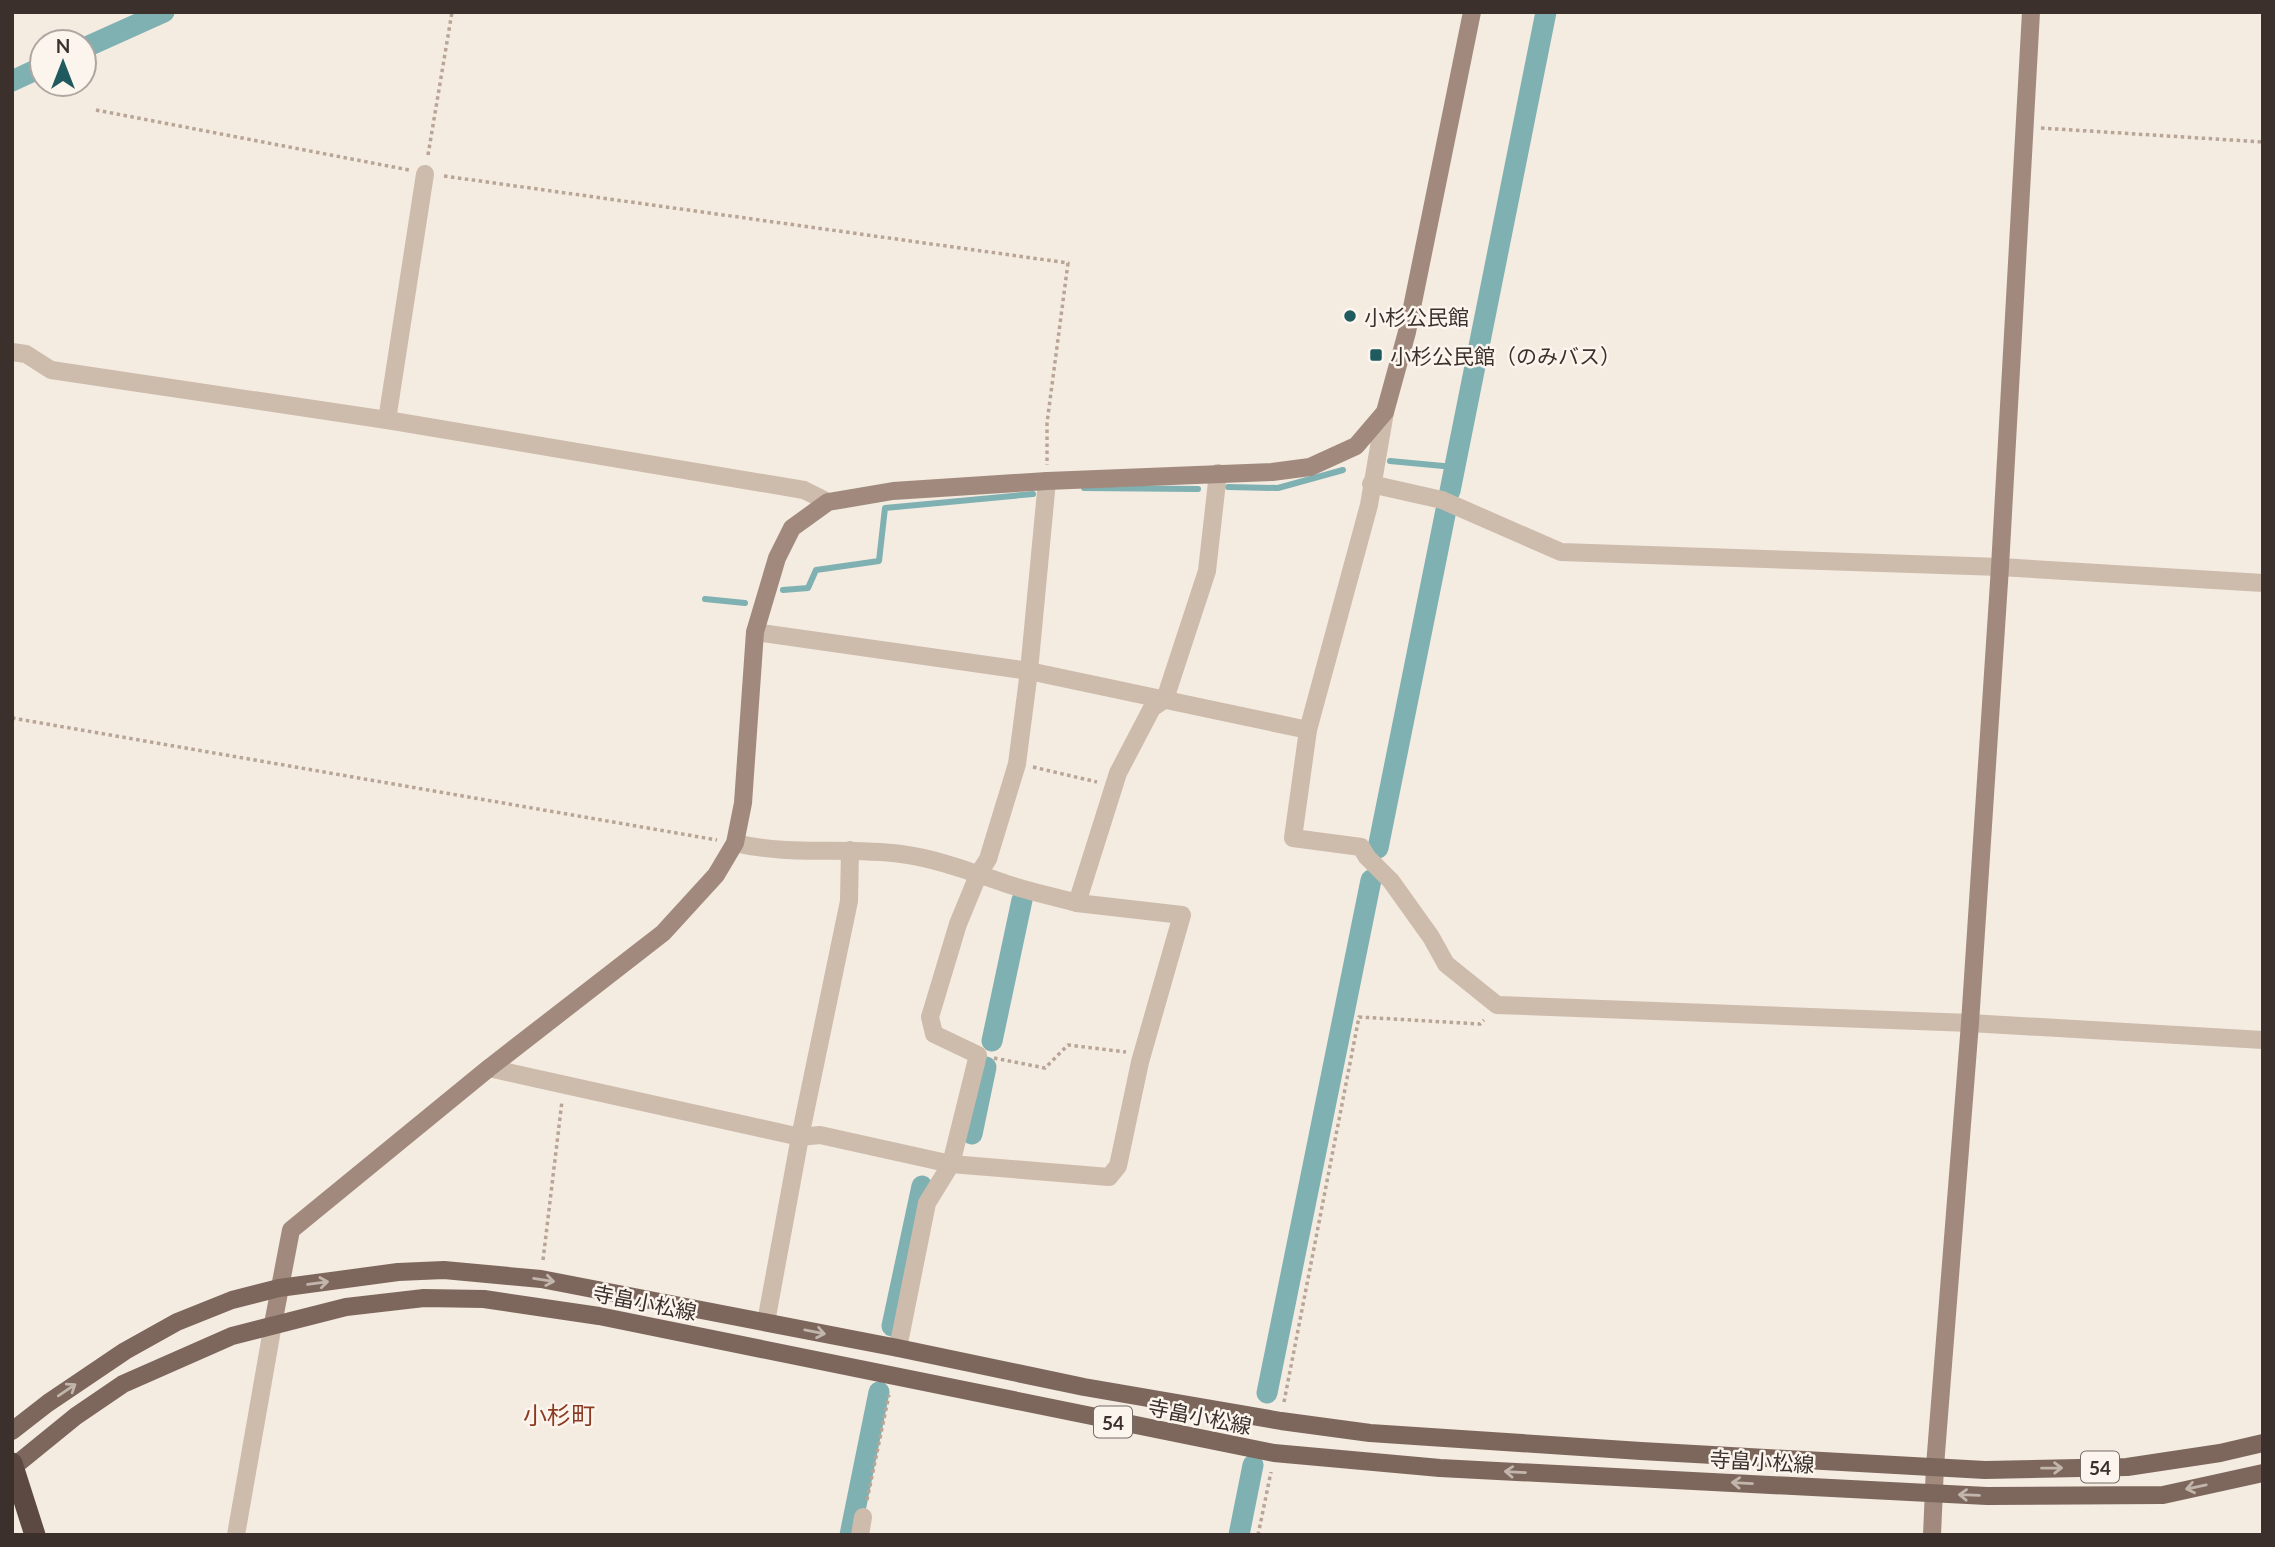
<svg xmlns="http://www.w3.org/2000/svg" width="2275" height="1547" font-family="Lato,'Noto Sans JP',sans-serif">
  <style>
    .lines { fill: none; stroke-linecap: round; stroke-linejoin: round }
    .stream { stroke: #7fb0b2; stroke-width: 6 }
    .canal { stroke: #7fb0b2; stroke-width: 21 }
    .path { stroke: #b9a596; stroke-width: 3.5; stroke-dasharray: 3.5 3.5; stroke-linecap: butt }
    .street { stroke: #cdbbac; stroke-width: 18 }
    .secondary { stroke: #a18a7d; stroke-width: 18 }
    .primary { stroke: #7d675c; stroke-width: 18 }
    .highway { stroke: #5c4a42; stroke-width: 21 }
    .oneway { stroke: #c2b5ac }
    .poi-dot { fill: #1f5a5e; stroke: #fbf5ee; stroke-width: 2.5 }
    .labels { text-anchor: middle; dominant-baseline: central; stroke-width: 5; stroke-linejoin: round; paint-order: stroke }
    .shield { fill: #fbf5ee; stroke: #756b66; stroke-width: 2 }
    .shield-label { font-size: 19px; font-weight: bold; fill: #3b302b }
    .poi-label { font-size: 21px; fill: #3b302b; stroke: #fbf5ee; text-anchor: start }
    .street-label { font-size: 21px; fill: #3b302b; stroke: #fbf5ee }
    .quarter-label { font-size: 24px; fill: #8c3b22; stroke: #fbf5ee }
  </style>
  <rect width="100%" height="100%" fill="#f4ebe1"/>
  <g class="lines">
    <g class="stream">
      <path d="M1390,461L1454,467"/>
      <path d="M1228,487L1278,488L1343,470"/>
      <path d="M1084,488L1198,489"/>
      <path d="M783,590L808,588L816,570L879,561L885,508L1033,494"/>
      <path d="M705,599L745,603"/>
    </g>
    <g class="canal">
      <path d="M84,48L164,12"/>
      <path d="M12,81L42,67"/>
      <path d="M1450,491L1546,12"/>
      <path d="M1378,848L1446,510"/>
      <path d="M992,1041L1022,900"/>
      <path d="M972,1134L986,1067"/>
      <path d="M892,1326L922,1186"/>
      <path d="M1267,1393L1371,880"/>
      <path d="M850,1535L879,1392"/>
      <path d="M1239,1535L1253,1465"/>
    </g>
    <g class="path">
      <path d="M96,110L409,170"/>
      <path d="M2041,128L2263,142"/>
      <path d="M428,155L452,12"/>
      <path d="M444,176L1068,263L1047,423V465"/>
      <path d="M12,718L717,840"/>
      <path d="M1033,767L1097,782"/>
      <path d="M994,1058L1045,1068L1068,1045L1126,1052"/>
      <path d="M543,1260L562,1101"/>
      <path d="M1284,1402L1359,1017L1480,1024L1484,1020"/>
      <path d="M867,1500L889,1395"/>
      <path d="M1258,1535L1271,1472"/>
    </g>
    <g class="street">
      <path d="M12,352L26,354L51,370L387,420L804,490L828,502"/>
      <path d="M1385,412L1369,505L1308,730L1293,838L1361,847L1367,857L1391,881L1431,937L1446,964L1497,1005L1970,1023L2263,1040"/>
      <path d="M387,420L425,174"/>
      <path d="M1371,484L1442,500L1561,552L2000,567L2263,583"/>
      <path d="M755,632L1029,671L1308,730"/>
      <path d="M735,843C789,856 846,847 901,854C939,859 974,873 1010,885C1032,892 1055,897 1077,903"/>
      <path d="M489,1068L800,1137L820,1135L951,1164L1109,1177L1118,1166L1140,1062L1182,915L1077,903L1118,773L1152,708L1165,699L1207,571L1218,473"/>
      <path d="M766,1322L800,1137L849,901L850,850"/>
      <path d="M898,1348L927,1203L951,1164L978,1055L934,1034L930,1017L958,924L979,873L988,859L1017,764L1029,671L1047,481"/>
      <path d="M236,1535L273,1324"/>
      <path d="M860,1535L863,1517"/>
    </g>
    <g class="secondary">
      <path d="M273,1324L291,1230L489,1068L663,933L716,875L735,843L743,803L755,632L777,558L792,528L828,502L893,491L1047,481L1272,472L1310,467L1356,446L1385,412L1407,332L1472,12"/>
      <path d="M1932,1535L1935,1466L1970,1023L2000,567L2031,12"/>
    </g>
    <g class="primary">
      <path d="M12,1431L48,1403L125,1351L177,1322L232,1300L279,1288L398,1272L444,1270L541,1279L898,1348L1084,1387L1281,1421L1370,1433L1641,1451L1985,1470L2127,1467L2220,1453L2263,1443"/>
      <path d="M12,1468L76,1416L123,1384L232,1336L346,1307L424,1298L484,1299L599,1316L1274,1453L1440,1468L1987,1496L2163,1495L2263,1473"/>
    </g>
    <path class="highway" d="M12,1463L35,1535"/>
  </g>
  <defs><path id="oneway-shaft" d="M-6 0H5M1.5-3L5.5 0L1.5 3" fill="none" stroke-width="1.6" stroke-linecap="round" stroke-linejoin="round" transform="scale(1.75)"/></defs>
  <g class="oneway">
    <use href="#oneway-shaft" transform="translate(544 1280) rotate(9)"/>
    <use href="#oneway-shaft" transform="translate(318 1283) rotate(-8)"/>
    <use href="#oneway-shaft" transform="translate(815 1332) rotate(11)"/>
    <use href="#oneway-shaft" transform="translate(67 1390) rotate(-34)"/>
    <use href="#oneway-shaft" transform="translate(2052 1468) rotate(-1)"/>
    <use href="#oneway-shaft" transform="translate(1515 1472) rotate(-177)"/>
    <use href="#oneway-shaft" transform="translate(1742 1483) rotate(-177)"/>
    <use href="#oneway-shaft" transform="translate(2196 1487) rotate(168)"/>
    <use href="#oneway-shaft" transform="translate(1969 1495) rotate(-178)"/>
  </g>
  <g class="poi-dot">
    <circle cx="1350" cy="316" r="7"/>
    <rect x="1369" y="348" width="14" height="14" rx="3.5"/>
  </g>
  <g class="labels">
    <g class="shield">
      <rect x="1094" y="1406.5" width="38" height="31" rx="5"/>
      <rect x="2081" y="1451.5" width="38" height="31" rx="5"/>
    </g>
    <g class="shield-label">
      <text x="1113" y="1422">54</text>
      <text x="2100" y="1467">54</text>
    </g>
    <g class="poi-label">
      <text x="1364" y="316">小杉公民館</text>
      <text x="1390" y="355">小杉公民館（のみバス）</text>
    </g>
    <g class="street-label">
      <text transform="translate(645 1302) rotate(11)">寺畠小松線</text>
      <text transform="translate(1200 1416) rotate(11)">寺畠小松線</text>
      <text transform="translate(1762 1461) rotate(3)">寺畠小松線</text>
    </g>
    <g class="quarter-label">
      <text x="559" y="1414">小杉町</text>
    </g>
  </g>
  <rect width="2275" height="1547" fill="none" stroke="#3b302b" stroke-width="28"/>
  <g transform="translate(63 63)"><circle r="33" fill="#fbf5ee" stroke="#aea6a0" stroke-width="2"/>
  <path d="M0-5L12 26L0 18L-12 26Z" fill="#1f5a5e"/>
  <text y="-10" font-size="19" font-weight="bold" text-anchor="middle" fill="#3b302b">N</text>
  </g>
</svg>
